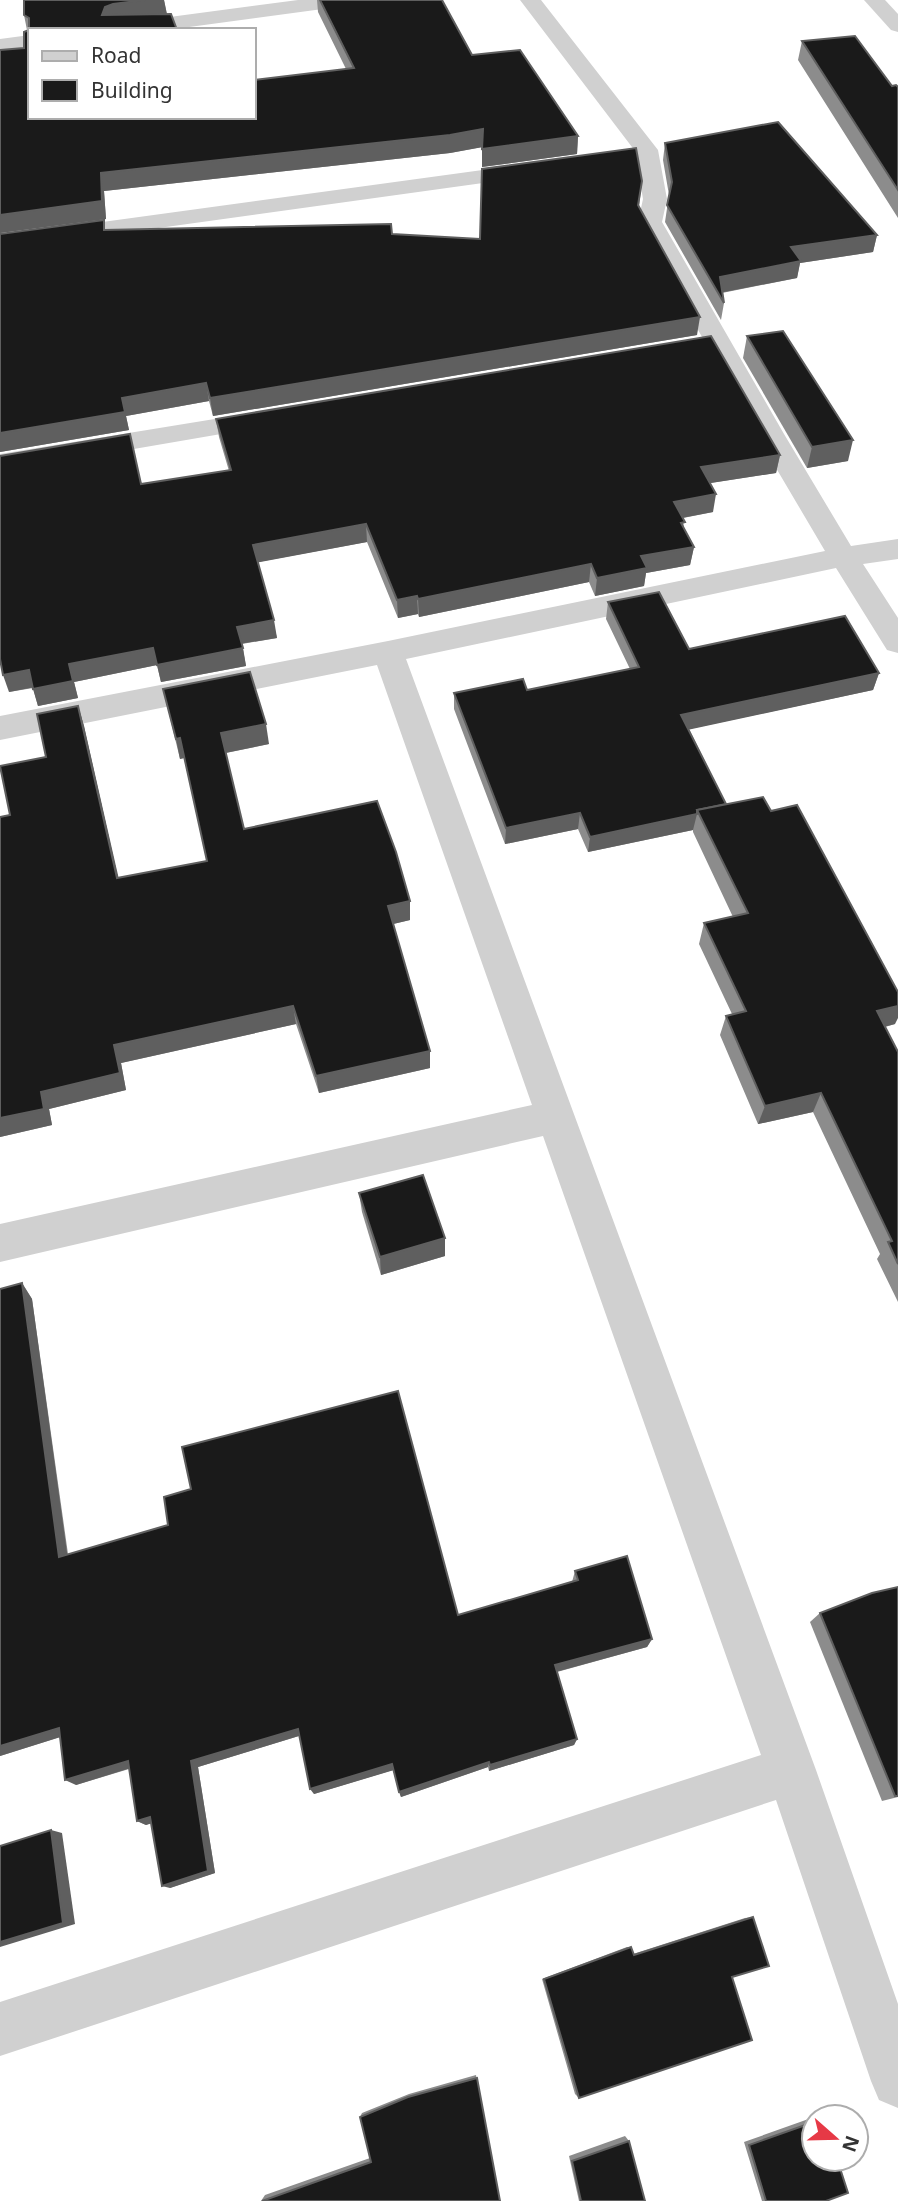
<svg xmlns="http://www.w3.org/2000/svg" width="898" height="2201" font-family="'Noto Sans',sans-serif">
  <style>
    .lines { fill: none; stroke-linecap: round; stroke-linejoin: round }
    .minor { fill: #d0d0d0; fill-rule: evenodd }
    .wall { fill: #8c8c8c }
    .shaded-wall { fill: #5f5f5f }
    .building { fill: #1a1a1a; stroke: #5f5f5f; stroke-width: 2 }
  </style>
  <rect width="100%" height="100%" fill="#fff"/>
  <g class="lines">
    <g class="minor">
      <path d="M298,0H355L352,4L345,6L167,30H107L110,26L117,24Z"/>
      <path d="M520,0H541L658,150L667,199L662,222L784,434L851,546L898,539V559L863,564L898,618V653L887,650L836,568L406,659L816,1770L898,2004V2108L879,2100L871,2081L776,1800L0,2056V2002L761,1755L543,1136L0,1262V1224L532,1105L377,665L0,740V716L388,641L825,551L756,434L638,222L643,199L635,151Z"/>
      <path d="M864,0H885L898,14V32L891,30Z"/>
      <path d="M30,35V47L0,51V39Z"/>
      <path d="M533,163L541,165L545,170L541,175L0,250V236Z"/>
      <path d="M270,410L280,412L284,418L280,424L0,472V454Z"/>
    </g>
  </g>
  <g class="wall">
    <path d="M24,0H164L167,14H171L177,30H30V117H254V80L346,69L318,12L317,0H320L325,11L320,0H442L472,55L520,50L578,136L577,154L482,167V147L450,153L104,191L106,219L0,233V50L24,48V32L27,30L24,15Z"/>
    <path d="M802,41L892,86L898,87V218L798,60Z"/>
    <path d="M665,143L877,235L873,252L800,263L797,278L722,293L724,303L721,320L665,222L669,195L663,160Z"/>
    <path d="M642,181L639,207L697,335L213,416L209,401L126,416L129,430L0,452L106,230L392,234L480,239Z"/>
    <path d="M747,336L848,461L807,468L743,358Z"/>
    <path d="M216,419L780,455L776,473L710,483L713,512L683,518L684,529L694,547L690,565L646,573L644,586L595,596L589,582L419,617L418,614L398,618L367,542L258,562L277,638L242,644L246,666L161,682L157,665L74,682L78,698L38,706L33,688L9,692L141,484L229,471L219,437Z"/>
    <path d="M608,602L689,649L879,673L873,690L689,729L726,804L895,1024L885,1027L898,1052V1302L877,1259L880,1254L813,1112L758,1124L720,1035L726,1016L732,1014L699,944L704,923L733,917L693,832V830L588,852L578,829L505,844L454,709V693L527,690L630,669L606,619Z"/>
    <path d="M163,689L269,744L226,753L244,829L410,920L393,924L430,1051V1068L319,1093L296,1024L121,1063L126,1090L49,1109L52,1125L0,1137L10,815L78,706L84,726L118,878L207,861L184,758L180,759Z"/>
    <path d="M359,1193L445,1238V1256L381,1275L362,1212Z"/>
    <path d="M22,1283L32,1299L68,1554L458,1615L572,1582L575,1571L652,1639L647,1647L557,1672L577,1739L574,1745L489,1771L488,1767L401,1797L393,1770L314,1794L299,1736L198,1767L215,1873L170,1888L151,1823L146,1825L137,1821L129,1769L76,1785L60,1737L0,1756V1289Z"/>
    <path d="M820,1613L898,1797L882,1801L810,1622Z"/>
    <path d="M753,1917L579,2098L575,2094L542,1979L627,1947H631L633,1954L745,1918Z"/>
    <path d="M476,2075L500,2201H261L265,2195L370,2158L360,2117L362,2113L409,2094Z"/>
    <path d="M817,2116L819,2117H814V2159L826,2201H762L744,2142Z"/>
    <path d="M625,2136L629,2141L645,2201H579L569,2156Z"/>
  </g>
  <g class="shaded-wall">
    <path d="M145,0H164L167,15H102L105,7L113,4Z"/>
    <path d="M483,129V147L450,153L104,191L106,219L0,233V215L101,173Z"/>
    <path d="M578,136L577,154L482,167V149Z"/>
    <path d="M877,235L873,252L800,263L797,278L719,293L720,277L791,247Z"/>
    <path d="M700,317L697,335L213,416L210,398Z"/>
    <path d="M206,383L209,401L126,416L129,430L0,452V433L122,398Z"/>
    <path d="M853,440L848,461L807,468L812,447Z"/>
    <path d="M780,455L776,473L698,485L701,467Z"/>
    <path d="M716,494L713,512L671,520L674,502Z"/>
    <path d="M366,524L367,542L255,563L253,545Z"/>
    <path d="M694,547L690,565L646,573L644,586L595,596L597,578L641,556Z"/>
    <path d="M591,564L589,582L419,617L418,599Z"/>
    <path d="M417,596L418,614L398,618L397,600Z"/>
    <path d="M274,620L277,638L239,644L237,627Z"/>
    <path d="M153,648L157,665L74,682L78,698L38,706L33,689L69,664Z"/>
    <path d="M243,648L246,666L161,682L157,665Z"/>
    <path d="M29,670L35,687L9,692L3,675Z"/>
    <path d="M879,673L873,690L678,732L681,715Z"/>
    <path d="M78,706L84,726L123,897L117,878Z"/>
    <path d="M266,724L269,744L225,753L221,733Z"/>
    <path d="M180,738L184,758L180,759L176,739Z"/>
    <path d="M580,813L578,829L505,844L506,828Z"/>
    <path d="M697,814L693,830L588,852L590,837Z"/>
    <path d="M410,901V920L389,925L388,906Z"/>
    <path d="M293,1006L296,1024L121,1063L126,1090L49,1109L52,1125L0,1137V1118L114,1045Z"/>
    <path d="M898,1006V1018L895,1024L868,1031L877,1011Z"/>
    <path d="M430,1051V1068L319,1093L316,1076Z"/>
    <path d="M821,1093L813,1112L758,1124L765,1106Z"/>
    <path d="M445,1238V1256L381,1275L380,1257Z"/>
    <path d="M22,1283L32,1299L69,1567L59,1557Z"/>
    <path d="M652,1639L647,1647L552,1673L555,1665Z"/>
    <path d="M59,1728L70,1734L0,1756V1746Z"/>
    <path d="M298,1729L302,1735L198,1767L215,1873L170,1888L162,1886L191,1761Z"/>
    <path d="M577,1739L574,1745L489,1771L490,1765Z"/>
    <path d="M128,1761L137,1766L76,1785L65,1780Z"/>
    <path d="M489,1762L488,1767L401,1797L399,1792Z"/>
    <path d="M392,1764L394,1770L314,1794L310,1789Z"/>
    <path d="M150,1817L159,1821L146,1825L137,1821Z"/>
    <path d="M51,1830L62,1833L75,1924L0,1947V1942Z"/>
  </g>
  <g class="building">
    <path d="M24,0H145L113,4L105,7L102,15L171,14L177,30H30V117H254V80L354,68L320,0H442L472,55L520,50L578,136L482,149L483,129L450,135L101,173L102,201L0,215V50L24,48V32L29,30V18L24,15Z"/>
    <path d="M855,36L892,86L896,85L898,87V190L802,41Z"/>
    <path d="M778,122L877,235L791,247L801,261L720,277L724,303L667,205L672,182L665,143Z"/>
    <path d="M636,148L642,181L638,205L700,317L210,398L206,383L122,398L125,412L0,433V234L104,220V230L391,224L392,234L480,239L482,169Z"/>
    <path d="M783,331L853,440L812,447L747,336Z"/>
    <path d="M711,336L780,455L701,467L716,494L674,502L685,522L681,523L694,547L641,556L647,568L597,578L591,564L418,599L417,596L397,600L366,524L253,545L274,620L237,627L243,648L157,665L153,648L69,664L73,681L33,689L29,670L3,675L0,659V456L130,434L141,484L231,470L216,419Z"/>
    <path d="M659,592L689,649L845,616L879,673L681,715L726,804L697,810V814L590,837L580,813L506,828L454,693L523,679L527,690L639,667L608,602Z"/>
    <path d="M250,672L266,724L221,733L244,829L377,801L396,852L410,901L388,906L430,1051L316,1076L293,1006L114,1045L120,1073L41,1092L44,1109L0,1118V817L10,815L0,766L46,757L37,714L78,706L117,878L207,861L180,738L176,739L163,689Z"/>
    <path d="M763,797L771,811L797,805L898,992V1006L877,1011L898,1052V1264L888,1242L892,1241L821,1093L765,1106L726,1016L746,1011L704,923L748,913L697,810Z"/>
    <path d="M423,1175L445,1238L380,1257L359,1193Z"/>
    <path d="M22,1283L59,1557L168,1525L164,1497L191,1489L182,1447L398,1391L458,1615L578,1580L575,1571L627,1556L652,1639L555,1665L577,1739L490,1765L489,1762L399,1792L392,1764L310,1789L298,1729L191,1761L208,1871L162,1886L150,1817L137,1821L128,1761L65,1780L59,1728L0,1746V1289Z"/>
    <path d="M898,1587V1796H895L820,1613L872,1593Z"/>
    <path d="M51,1830L63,1923L0,1942V1846Z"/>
    <path d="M753,1917L769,1966L732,1977L752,2040L579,2098L544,1979L631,1947L634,1955Z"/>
    <path d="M477,2078L500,2201H262L371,2162L360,2117L408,2097Z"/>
    <path d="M814,2122V2159H837L848,2193L826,2201H766L749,2145Z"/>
    <path d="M629,2141L645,2201H581L572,2161Z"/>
  </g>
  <rect x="28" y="28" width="228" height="91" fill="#ffffff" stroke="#adadad" stroke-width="2"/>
  <rect x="42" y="51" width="35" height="10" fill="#d0d0d0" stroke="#adadad" stroke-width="2"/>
  <text x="91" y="63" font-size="21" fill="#333333">Road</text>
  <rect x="42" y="80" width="35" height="21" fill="#1a1a1a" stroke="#adadad" stroke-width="2"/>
  <text x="91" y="98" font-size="21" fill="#333333">Building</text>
  <g transform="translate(835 2138) rotate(110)"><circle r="33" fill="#ffffff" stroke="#adadad" stroke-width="2"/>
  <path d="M0-5L12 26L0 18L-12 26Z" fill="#e63946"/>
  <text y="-10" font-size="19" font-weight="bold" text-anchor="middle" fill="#333333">N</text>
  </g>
</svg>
